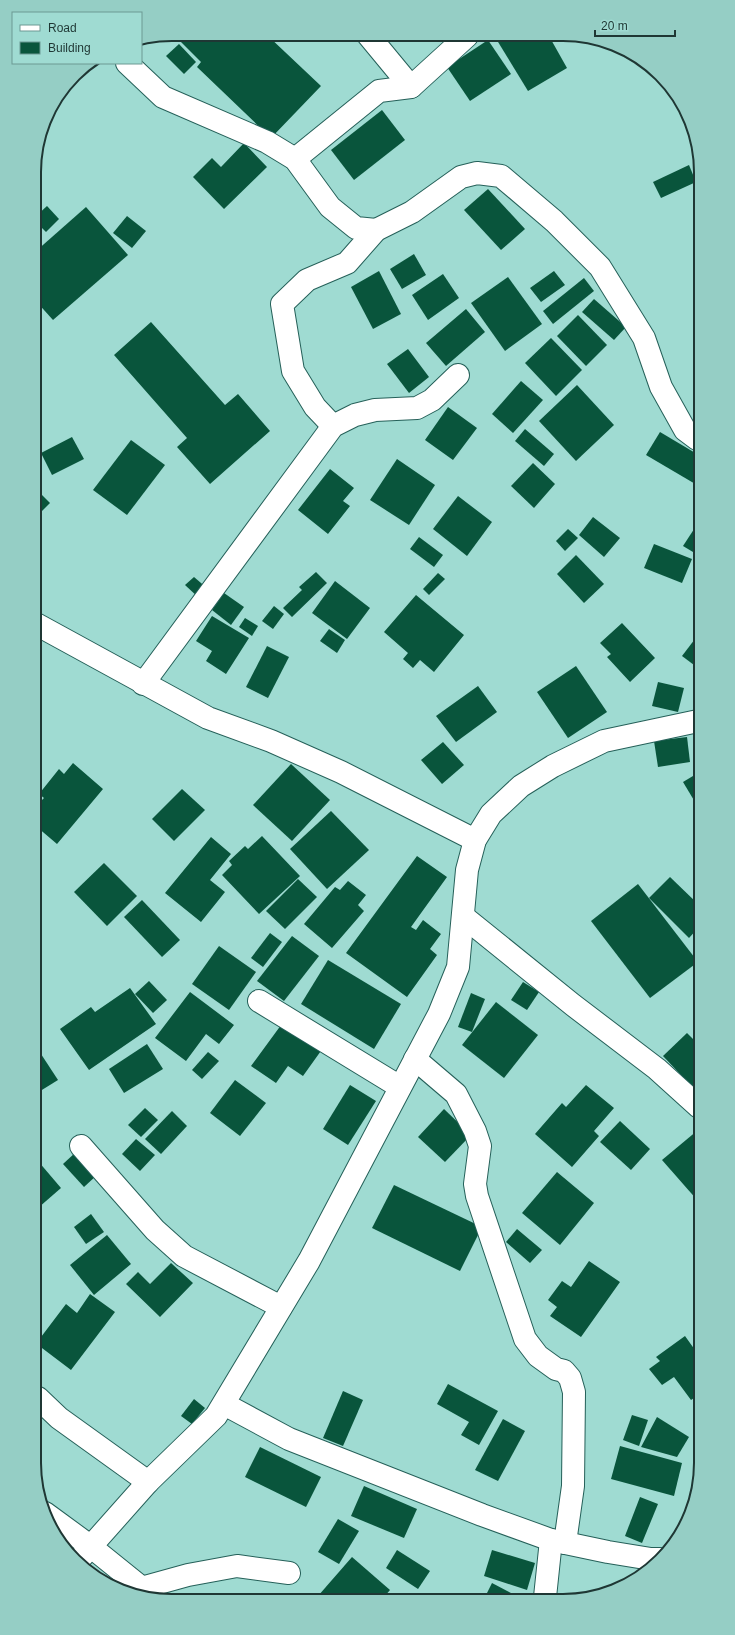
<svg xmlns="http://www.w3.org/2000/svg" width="735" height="1635" font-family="Arial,sans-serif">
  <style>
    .building { fill: #09553c }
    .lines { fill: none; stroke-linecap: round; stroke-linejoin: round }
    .street-casing { stroke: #256059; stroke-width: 24 }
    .street { stroke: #fff; stroke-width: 22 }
    .rim { fill: none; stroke: #1f3734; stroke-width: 2 }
  </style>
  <rect width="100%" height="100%" fill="#9fdbd2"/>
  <g class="building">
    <path d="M184,34L267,35L321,86L271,138L197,67L201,62L179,40Z"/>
    <path d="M497,36H549L567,68L528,91L495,37Z"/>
    <path d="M488,40L511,74L470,101L447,67Z"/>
    <path d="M179,44L196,62L184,74L166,56Z"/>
    <path d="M382,110L405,140L354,180L331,150Z"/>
    <path d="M244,143L267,167L224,209L193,177L212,158L221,167Z"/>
    <path d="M689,165L696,182L661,198L653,182Z"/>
    <path d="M488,189L525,229L501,250L464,210Z"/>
    <path d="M47,206L59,219L46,232L35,221L34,218Z"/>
    <path d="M86,207L128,255L53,320L35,300V252Z"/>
    <path d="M127,216L146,231L132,248L113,233Z"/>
    <path d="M414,254L426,275L402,289L390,269Z"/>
    <path d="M379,271L401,314L373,329L351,287Z"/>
    <path d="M554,271L565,285L541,302L530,288Z"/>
    <path d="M443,274L459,298L428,320L412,295Z"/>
    <path d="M508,277L542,324L505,351L471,303Z"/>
    <path d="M584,278L594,291L553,324L543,311Z"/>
    <path d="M594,299L626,327L614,340L582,312Z"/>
    <path d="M466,309L485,332L446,366L426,343Z"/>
    <path d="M578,315L607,345L586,366L557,336Z"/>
    <path d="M151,322L225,405L238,394L270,431L210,484L177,447L187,438L114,355Z"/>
    <path d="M551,338L582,370L556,396L525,363Z"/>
    <path d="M408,349L429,377L409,393L387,364Z"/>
    <path d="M521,381L543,400L513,433L492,414Z"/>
    <path d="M577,385L614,425L576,461L539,421Z"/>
    <path d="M448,407L477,428L453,460L425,440Z"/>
    <path d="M525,429L554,454L544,466L515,441Z"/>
    <path d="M660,432L697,454V485L646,455Z"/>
    <path d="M72,437L84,459L52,475L41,453Z"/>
    <path d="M131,440L165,465L127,515L93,490Z"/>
    <path d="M397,459L435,485L409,525L370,500Z"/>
    <path d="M533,463L555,484L534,508L511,486Z"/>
    <path d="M330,469L354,488L343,501L350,506L328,534L298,510Z"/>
    <path d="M35,488L50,503L35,518Z"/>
    <path d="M458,496L492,522L467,556L433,529Z"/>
    <path d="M593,517L620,538L604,557L579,535Z"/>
    <path d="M698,523V555L683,546Z"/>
    <path d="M568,529L578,538L565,551L556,541Z"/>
    <path d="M419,537L443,555L434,567L410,549Z"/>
    <path d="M654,544L692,559L682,583L644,568Z"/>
    <path d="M576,555L604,584L584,603L557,574Z"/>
    <path d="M316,572L327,583L292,617L283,608L302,590L299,587Z"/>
    <path d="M438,573L445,579L429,595L423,589Z"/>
    <path d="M194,577L208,589L199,598L185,585Z"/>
    <path d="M335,581L370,608L347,639L312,613Z"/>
    <path d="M224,593L244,607L231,625L212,610Z"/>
    <path d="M416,595L464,635L434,672L420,660L413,668L403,659L408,653L384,632Z"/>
    <path d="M274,606L284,614L273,629L262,621Z"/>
    <path d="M212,616L249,638L226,674L206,661L212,651L196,641Z"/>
    <path d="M245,618L258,626L252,636L239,627Z"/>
    <path d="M622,623L655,658L630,682L607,657L611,654L600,643Z"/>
    <path d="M329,629L345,640L337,653L320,641Z"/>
    <path d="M698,635V668L682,656Z"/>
    <path d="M267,646L289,657L268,698L246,687Z"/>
    <path d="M576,666L607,712L568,738L537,692Z"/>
    <path d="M658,682L684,688L678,712L652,706Z"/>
    <path d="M478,686L497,712L456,742L436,716Z"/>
    <path d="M687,737L690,762L658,767L654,741Z"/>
    <path d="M443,742L464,765L442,784L421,760Z"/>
    <path d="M73,763L103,789L57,844L37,827L36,806L44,798L39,794L59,769L64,774Z"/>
    <path d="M291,764L330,800L292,841L253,805Z"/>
    <path d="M698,773V807L683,782Z"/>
    <path d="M182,789L205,810L174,841L152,819Z"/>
    <path d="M331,811L369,850L327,889L290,849Z"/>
    <path d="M262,836L300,876L259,914L222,875L232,865L229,861L245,846L248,849Z"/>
    <path d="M211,837L231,854L210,880L225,892L201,922L165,893Z"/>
    <path d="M417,856L447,877L411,927L416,930L423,920L441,934L430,949L437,955L407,997L346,953Z"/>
    <path d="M104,863L137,896L107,926L74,892Z"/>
    <path d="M670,877L699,905V927L689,938L649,898Z"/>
    <path d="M298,879L317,897L285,929L266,911Z"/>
    <path d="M348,881L366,895L358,905L364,911L332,948L304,924L335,887L340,890Z"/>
    <path d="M638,884L698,962L650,998L591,921Z"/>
    <path d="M142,900L180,940L162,957L124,917Z"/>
    <path d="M270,933L282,942L263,967L251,958Z"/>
    <path d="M292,936L319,956L284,1001L257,981Z"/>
    <path d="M219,946L256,972L229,1010L192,984Z"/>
    <path d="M328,960L401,1004L374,1049L301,1004Z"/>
    <path d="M149,981L167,1000L153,1013L135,994Z"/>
    <path d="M523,982L539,992L527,1010L511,1000Z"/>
    <path d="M130,988L156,1024L89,1070L60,1029L91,1007L95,1012Z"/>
    <path d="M190,992L234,1025L219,1044L206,1034L186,1061L155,1038Z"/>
    <path d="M471,993L485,999L472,1032L458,1027Z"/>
    <path d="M496,1002L538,1035L504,1078L462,1045Z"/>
    <path d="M284,1021L323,1048L303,1076L288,1066L276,1083L251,1066Z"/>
    <path d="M687,1033L699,1045V1094L663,1056Z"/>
    <path d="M147,1044L163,1069L124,1093L109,1069Z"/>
    <path d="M208,1052L219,1061L202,1079L192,1070Z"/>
    <path d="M41,1054L58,1080L37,1093V1057Z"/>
    <path d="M235,1080L266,1103L240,1136L210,1113Z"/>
    <path d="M350,1085L376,1101L348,1145L323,1129Z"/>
    <path d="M586,1085L614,1108L594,1131L599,1136L572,1167L535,1134L562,1103L566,1107Z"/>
    <path d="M145,1108L158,1120L141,1137L128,1125Z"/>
    <path d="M444,1109L471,1135L445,1162L418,1137Z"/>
    <path d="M172,1111L187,1126L161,1154L145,1139Z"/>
    <path d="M620,1121L650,1149L631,1170L600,1142Z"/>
    <path d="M698,1130L700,1132V1198L698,1201L662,1160Z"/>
    <path d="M136,1139L155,1155L140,1171L122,1154Z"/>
    <path d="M76,1152L97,1175L84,1187L63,1164Z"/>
    <path d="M38,1161L61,1188L38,1208Z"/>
    <path d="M557,1172L594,1203L560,1245L522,1213Z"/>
    <path d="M394,1185L482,1227L460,1271L372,1228Z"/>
    <path d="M91,1214L104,1232L86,1244L74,1227Z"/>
    <path d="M517,1229L542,1250L530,1263L506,1242Z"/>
    <path d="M107,1235L131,1264L94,1295L70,1265Z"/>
    <path d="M589,1261L620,1282L581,1337L550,1316L557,1307L548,1300L562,1281L571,1287Z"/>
    <path d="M171,1263L193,1283L160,1317L126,1284L138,1272L150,1284Z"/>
    <path d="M90,1294L115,1312L71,1370L38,1345V1341L66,1304L77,1313Z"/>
    <path d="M685,1336L700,1357V1394L691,1400L674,1377L662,1385L649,1369L660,1361L656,1357Z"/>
    <path d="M448,1384L498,1411L479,1445L461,1435L469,1422L437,1404Z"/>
    <path d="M343,1391L363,1400L343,1446L323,1438Z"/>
    <path d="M194,1399L205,1408L192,1424L181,1416Z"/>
    <path d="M632,1415L648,1420L639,1446L623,1440Z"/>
    <path d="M657,1417L689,1437L677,1457L641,1447Z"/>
    <path d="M503,1419L525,1431L498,1481L475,1470Z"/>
    <path d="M620,1446L682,1463L674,1496L611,1479Z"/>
    <path d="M260,1447L321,1477L306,1507L245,1477Z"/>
    <path d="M364,1486L417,1509L404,1538L351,1516Z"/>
    <path d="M640,1497L658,1504L642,1543L625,1536Z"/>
    <path d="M338,1519L359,1531L339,1564L318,1552Z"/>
    <path d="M397,1550L430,1571L418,1589L386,1568Z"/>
    <path d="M492,1550L535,1563L527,1590L484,1576Z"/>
    <path d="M352,1557L390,1590L384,1597L320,1598L318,1596Z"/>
    <path d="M492,1583L513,1594L512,1597H485Z"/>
  </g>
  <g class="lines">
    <g class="street-casing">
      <g id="street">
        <path d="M127,63L163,97L267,142L295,159L330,207L356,228L376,230"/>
        <path d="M411,87L467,36"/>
        <path d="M295,159L379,91L411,87L368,35"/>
        <path d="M333,426L315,407L293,371L282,304L307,280L347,263L376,230L412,212L461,177L477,173L501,176L554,221L600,267L644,338L661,387L685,430L697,439"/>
        <path d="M36,624L208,718L271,741L341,772L475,840"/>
        <path d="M143,684L333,426L355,415L375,410L417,408L432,400L458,375"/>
        <path d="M464,917L573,1005L657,1069L699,1107"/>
        <path d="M259,1001L400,1087"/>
        <path d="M415,1059L456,1094L475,1131L480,1146L475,1184L477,1196L525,1339L538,1356L556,1369L564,1371L570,1378L574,1392L573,1486L565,1543"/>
        <path d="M81,1146L155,1230L184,1256L281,1307"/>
        <path d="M38,1398L59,1418L148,1482"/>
        <path d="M224,1404L289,1439L482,1515L551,1540L608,1552L651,1559H660"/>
        <path d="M45,1513L90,1546L152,1596"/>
        <path d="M77,1562L148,1482L216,1416L309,1261L439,1014L458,967L467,870L475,840L491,814L521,786L553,766L604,741L698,721"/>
        <path d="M141,1588L188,1575L237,1566L289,1573"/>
        <path d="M545,1597L551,1540"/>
      </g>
    </g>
    <use href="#street" class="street"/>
  </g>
  <path d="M0 0H735V1635H0ZM172 41H563A131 131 0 0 1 694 172V1463A131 131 0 0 1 563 1594H172A131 131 0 0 1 41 1463V172A131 131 0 0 1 172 41Z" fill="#95cec5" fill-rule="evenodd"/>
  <path class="rim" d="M172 41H563A131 131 0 0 1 694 172V1463A131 131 0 0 1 563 1594H172A131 131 0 0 1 41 1463V172A131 131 0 0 1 172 41Z"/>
  <rect x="12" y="12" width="130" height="52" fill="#9fdbd2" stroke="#6c9993"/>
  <rect x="20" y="25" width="20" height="6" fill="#ffffff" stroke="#6c9993"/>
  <text x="48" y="32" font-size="12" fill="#1f3734">Road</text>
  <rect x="20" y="42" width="20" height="12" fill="#09553c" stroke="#6c9993"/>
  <text x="48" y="52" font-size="12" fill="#1f3734">Building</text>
  <path d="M595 30v6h80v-6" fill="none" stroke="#1f3734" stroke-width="2"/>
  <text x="601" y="30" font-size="12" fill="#1f3734" stroke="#9fdbd2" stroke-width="3" paint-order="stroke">20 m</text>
</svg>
